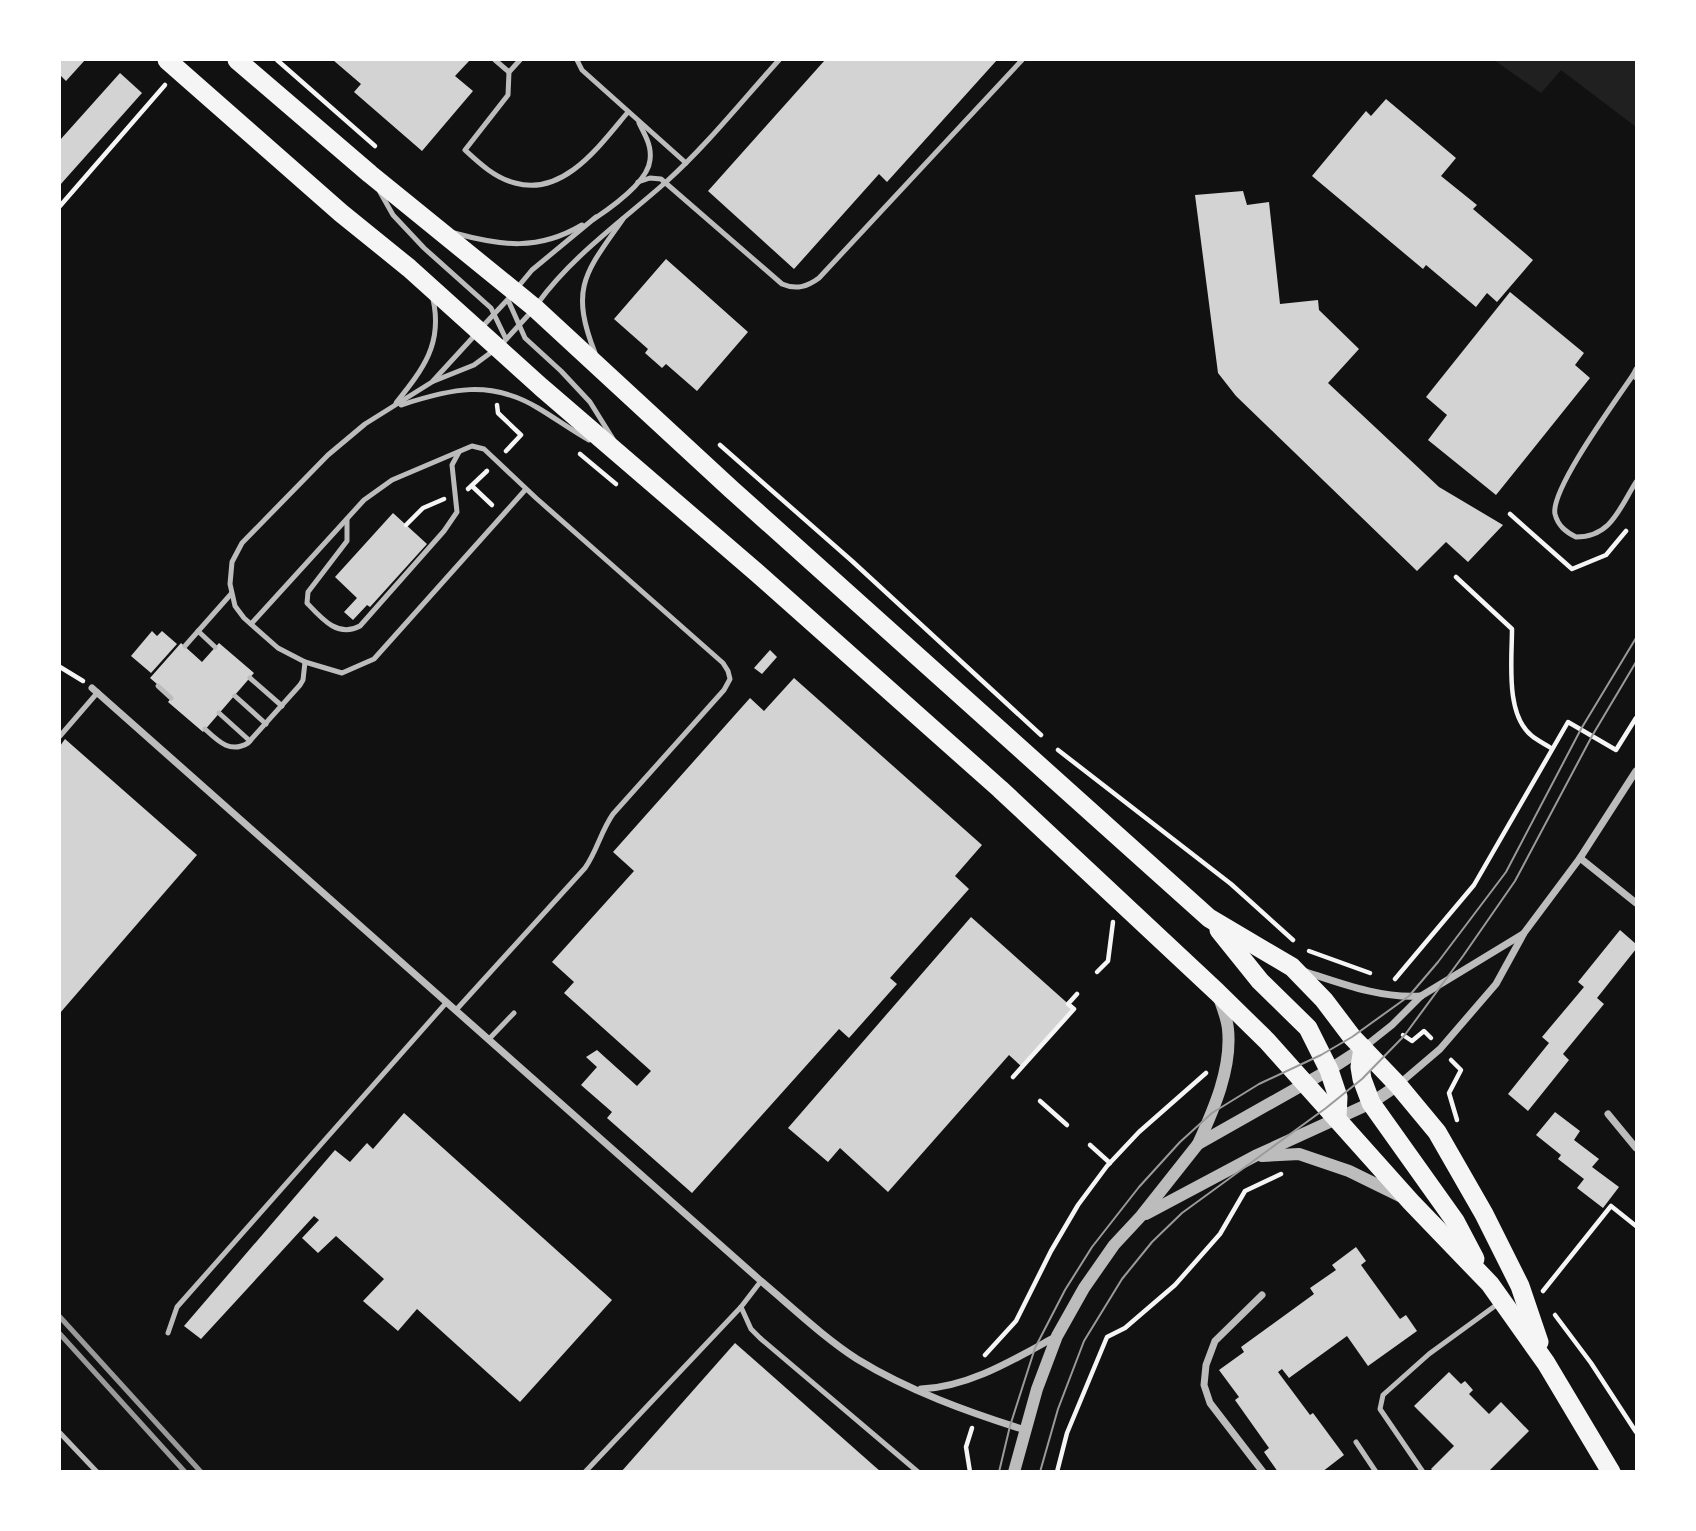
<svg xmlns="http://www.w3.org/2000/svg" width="1696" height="1531" font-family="'DejaVu Sans',sans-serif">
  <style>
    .green { fill: #202020 }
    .building { fill: #d3d3d3 }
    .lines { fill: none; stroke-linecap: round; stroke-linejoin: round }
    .path { stroke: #f5f5f5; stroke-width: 4.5 }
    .service { stroke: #bcbcbc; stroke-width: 5 }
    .minor { stroke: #bcbcbc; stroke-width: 7 }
    .tertiary { stroke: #bcbcbc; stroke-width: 12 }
    .trunk { stroke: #f5f5f5; stroke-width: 19 }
    .tram { stroke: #9a9a9a; stroke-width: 2 }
    .rail { stroke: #9a9a9a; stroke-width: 5 }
  </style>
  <rect width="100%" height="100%" fill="#111"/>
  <path class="green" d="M1494,60H1636V127L1561,70L1541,93Z"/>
  <g class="building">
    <path d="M60,60H85L66,81L60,75Z"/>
    <path d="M333,60H470L455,76L473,91L422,151L354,92L361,84Z"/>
    <path d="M825,60H997L887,182L879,174L794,269L708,191Z"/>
    <path d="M120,73L142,93L60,185V140Z"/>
    <path d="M1386,99L1456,158L1441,176L1477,205L1473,209L1533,260L1497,302L1487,293L1476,307L1426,265L1423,269L1312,176L1366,111L1371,116Z"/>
    <path d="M1243,191L1247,205L1269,202L1280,304L1318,300L1319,310L1359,349L1328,383L1439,487L1503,525L1468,562L1446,542L1417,571L1236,396L1218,373L1195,195Z"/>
    <path d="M666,259L748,332L697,391L666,364L662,368L645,353L648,349L614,319Z"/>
    <path d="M1510,292L1584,353L1575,365L1590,378L1496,495L1428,440L1447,415L1426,397Z"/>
    <path d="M393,513L427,544L370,607L367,605L353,620L344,612L357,598L335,577Z"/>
    <path d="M152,631L157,636L162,631L177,644L151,673L131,656Z"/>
    <path d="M181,643L202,662L219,643L254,673L203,732L168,702L172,697L150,678Z"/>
    <path d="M770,650L777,657L762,674L754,668Z"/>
    <path d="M794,678L982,845L955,876L969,889L890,978L897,984L849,1038L839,1029L692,1193L607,1118L612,1112L581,1085L597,1067L586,1057L597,1050L637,1086L651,1071L564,993L574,982L552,962L634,871L613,852L750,698L764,711Z"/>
    <path d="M65,739L197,855L60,1013V746Z"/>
    <path d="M971,917L1074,1009L1022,1067L1009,1055L888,1192L840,1148L828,1162L788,1128Z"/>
    <path d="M1620,930L1636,944V949L1597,998L1604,1004L1563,1054L1569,1060L1528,1111L1508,1094L1549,1043L1542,1037L1584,987L1578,982Z"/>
    <path d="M1555,1112L1580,1131L1574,1140L1599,1159L1592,1167L1619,1187L1603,1208L1577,1188L1584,1179L1558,1159L1561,1155L1536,1135Z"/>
    <path d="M404,1113L612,1300L520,1402L417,1309L398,1331L363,1301L384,1279L336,1236L318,1253L302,1238L319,1220L314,1216L201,1339L184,1326L335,1150L350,1162L367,1143L373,1149Z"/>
    <path d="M1356,1247L1366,1261L1361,1265L1400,1319L1406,1315L1417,1331L1368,1366L1347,1336L1289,1378L1282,1369L1278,1372L1310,1415L1313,1413L1344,1455L1322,1472H1278L1264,1452L1269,1448L1235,1400L1239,1397L1219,1370L1244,1352L1241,1347L1314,1294L1310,1288L1336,1270L1332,1265Z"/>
    <path d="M735,1343L881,1472H621Z"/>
    <path d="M1449,1372L1461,1384L1465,1381L1473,1390L1469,1394L1489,1414L1501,1402L1529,1431L1488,1472H1434L1431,1469L1454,1446L1414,1406Z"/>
  </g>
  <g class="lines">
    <g class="path">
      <path d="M277,60L375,146"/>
      <path d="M60,206L165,85"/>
      <path d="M497,405L498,413L521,435L506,451"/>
      <path d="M720,445L852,561L1041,735"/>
      <path d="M580,454L616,484"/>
      <path d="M472,486L492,505"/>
      <path d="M468,489L487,471"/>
      <path d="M1510,514L1572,569L1606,555L1626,531"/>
      <path d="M406,525L423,508L444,499"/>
      <path d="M1456,577L1512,629C1512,660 1505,715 1532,736C1538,741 1545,744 1551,748"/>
      <path d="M60,667L83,681"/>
      <path d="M1058,750L1231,884L1293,940"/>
      <path d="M1309,951L1370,973"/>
      <path d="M1097,972L1108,961L1113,922"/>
      <path d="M1395,979L1474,885L1568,722L1616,750L1636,718"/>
      <path d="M1403,1035L1412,1041L1424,1031L1431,1038"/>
      <path d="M1451,1060L1461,1070L1449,1093L1457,1120"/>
      <path d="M1013,1077L1074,1009L1068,1004L1077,994"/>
      <path d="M1040,1101L1067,1125"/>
      <path d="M1090,1145L1110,1163"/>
      <path d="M1543,1291L1611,1206L1636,1226"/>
      <path d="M1555,1315L1591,1363L1636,1432"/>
      <path d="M985,1355L1016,1321L1051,1251L1078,1205L1107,1166L1139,1132L1206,1073"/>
      <path d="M970,1472L966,1447L972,1428"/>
      <path d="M1057,1472L1067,1433L1107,1337L1125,1328L1175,1285L1220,1234L1245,1191L1281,1174"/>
    </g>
    <g class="service">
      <path d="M495,60L509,72"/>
      <path d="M520,60L509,72L508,95L465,150C479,163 495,178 515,183C564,197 600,145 628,112"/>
      <path d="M577,60L582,70L686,163"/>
      <path d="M638,182L650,178L661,179L782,284C796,290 807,287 819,278L1022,60"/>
      <path d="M380,192L393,215L424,248L491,308L506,339"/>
      <path d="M594,219C612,207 648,182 650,160C652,146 645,135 639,123"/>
      <path d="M454,233C502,246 538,251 582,225"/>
      <path d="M517,288L532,270L596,217"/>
      <path d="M508,300L525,338L561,371L590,402L613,439"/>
      <path d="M538,303C573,255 622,221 666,182C707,145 742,101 779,60"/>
      <path d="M482,327L511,296"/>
      <path d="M476,334L432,382L365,424L328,455L242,543L232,562L230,584L235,606L244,618L278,648L305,662L342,673L374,659L526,489"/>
      <path d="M501,345L532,311"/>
      <path d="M595,353C569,287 586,272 623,219"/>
      <path d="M1636,369L1633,375L1636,378"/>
      <path d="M1633,375C1617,399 1550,490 1555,514C1558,526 1566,532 1576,537C1611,537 1619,509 1636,482"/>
      <path d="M434,381L474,365L493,351"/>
      <path d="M396,403C423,369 443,344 433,299"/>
      <path d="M401,405C450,389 490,379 538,408C555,418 571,430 589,440"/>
      <path d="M347,519V541L308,592L307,603C322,619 338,638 360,626L444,531L457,512L452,465L459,452"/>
      <path d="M251,624L364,500L392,480L472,446L484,449L536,498L723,663L728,671L730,679L724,690L613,814C601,831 597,851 585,868L456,1010"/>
      <path d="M198,631L215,647"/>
      <path d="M185,646L231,594"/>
      <path d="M250,678L282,706"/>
      <path d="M158,686L171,698"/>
      <path d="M235,696L266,724"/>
      <path d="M219,713L250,741"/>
      <path d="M205,729C218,741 230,754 248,743L300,685L303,680L305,662"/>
      <path d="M60,736L98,692"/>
      <path d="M490,1038L514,1013"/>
      <path d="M741,1307L751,1329L760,1338L918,1472"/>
      <path d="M168,1333L177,1307L446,1003"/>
      <path d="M60,1433L97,1472"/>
      <path d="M1356,1442L1376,1472"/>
      <path d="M585,1472L741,1307L761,1281"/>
      <path d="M1423,1472L1380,1409L1383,1395L1429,1354L1499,1303"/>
    </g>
    <g class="minor">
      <path d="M92,688L761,1281C792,1307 823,1337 857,1359C909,1391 968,1412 1025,1430"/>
      <path d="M1580,858L1636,903"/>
      <path d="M1303,971C1340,983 1381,999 1421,996"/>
      <path d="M1363,1048L1392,1025L1421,996L1523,934"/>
      <path d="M1399,1084L1440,1049L1496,984L1524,933L1580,858L1636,771"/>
      <path d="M1608,1114L1636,1148"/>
      <path d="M1262,1295L1215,1341L1206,1365L1204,1385L1210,1403L1263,1472"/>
      <path d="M921,1389C969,1387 1013,1360 1055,1337"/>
    </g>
    <g class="tertiary">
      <path d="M1198,1144C1214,1109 1232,1068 1228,1029C1227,1018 1222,1007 1219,997"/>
      <path d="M1262,1156L1299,1154L1349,1171L1400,1196"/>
      <path d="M1146,1214L1255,1156L1371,1103L1398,1085"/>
      <path d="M1014,1472L1037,1389L1057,1336L1084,1288L1114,1245L1141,1216L1198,1144L1329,1070L1363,1048"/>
    </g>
    <g class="trunk">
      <path d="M167,60L341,213L409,268L541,387L756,572L1000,789L1217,992L1267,1041L1411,1202L1490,1284L1546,1363L1611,1472"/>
      <path d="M237,60L370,174L535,308L731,489L1209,918L1292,967L1324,1000L1352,1037L1398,1085L1437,1132L1484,1214L1520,1286L1539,1342"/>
      <path d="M1219,930L1260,981L1308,1028L1329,1070L1338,1097L1337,1117"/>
      <path d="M1363,1048L1360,1067L1362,1079L1371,1103L1455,1221L1475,1259"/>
    </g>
    <g class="tram">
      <path d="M999,1472L1010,1426L1035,1348L1065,1290L1092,1247L1139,1187L1180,1142L1212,1113L1259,1084L1321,1055L1352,1037L1409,996L1438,962L1506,872L1581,729L1636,638"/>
      <path d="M1040,1472L1058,1409L1084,1341L1122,1279L1152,1242L1182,1213L1326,1108L1362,1079L1404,1036L1463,956L1515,881L1592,736L1636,662"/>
    </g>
    <g class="rail">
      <path d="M60,1317L201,1472"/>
      <path d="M60,1334L185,1472"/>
    </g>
  </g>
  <rect width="1696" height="1531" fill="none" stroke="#ffffff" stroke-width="122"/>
</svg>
